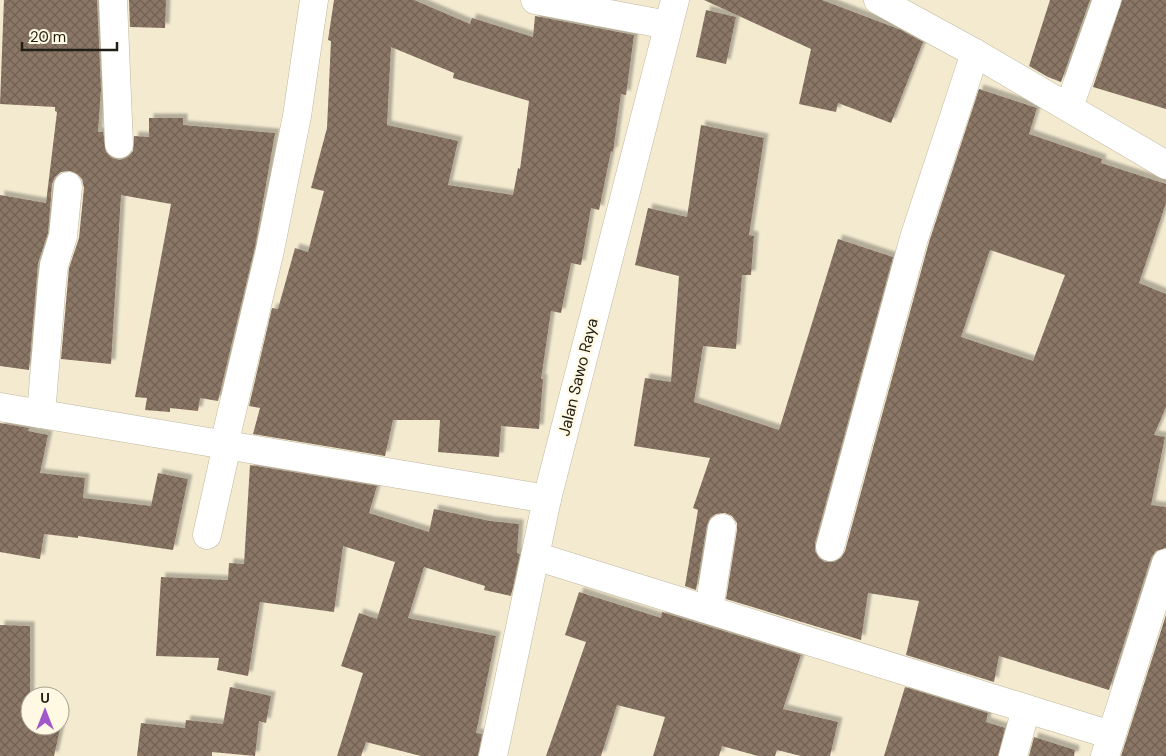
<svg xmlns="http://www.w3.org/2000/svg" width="1166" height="756" font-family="'DM Sans',sans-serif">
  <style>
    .building { fill: url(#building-cross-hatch); fill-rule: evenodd; filter: url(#shadow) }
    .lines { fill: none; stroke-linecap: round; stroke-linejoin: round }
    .minor-casing { stroke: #bfb69d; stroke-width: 29 }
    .minor { stroke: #fff; stroke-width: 28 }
    .labels { text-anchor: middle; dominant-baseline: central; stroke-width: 5; stroke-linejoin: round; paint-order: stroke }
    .street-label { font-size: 16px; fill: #211e15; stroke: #fff8e3 }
  </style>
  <defs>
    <pattern id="building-cross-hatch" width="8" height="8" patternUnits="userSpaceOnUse" patternTransform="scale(1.25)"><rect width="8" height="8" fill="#8b7766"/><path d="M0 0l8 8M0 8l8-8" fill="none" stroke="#716153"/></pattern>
    <filter id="shadow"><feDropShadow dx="4.5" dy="-4.5" stdDeviation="1" flood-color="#0004"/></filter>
  </defs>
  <rect width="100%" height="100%" fill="#f3ead0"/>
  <g class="building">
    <path d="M4,0H97L101,89L98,132H103L106,152L112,158L120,160L128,157L133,151L134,136L149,137V118H183V125L275,133L255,247L218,401L200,398L198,411L170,408V412L145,410L147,398L135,397L171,204L121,195L111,364L61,359L69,268L79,238L84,188L82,179L77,174L70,171L61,172L55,177L52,184L48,233L38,263L29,370L0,366V195L46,203L57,112L55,111V107L0,104Z"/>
    <path d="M129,0H166L165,28L130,27Z"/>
    <path d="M334,0H414L470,24L472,18L533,37L535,16L634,35L626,95L621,94L613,152L611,151L599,210L591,208L581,265L571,263L561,313L551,311L541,379H543L539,429L501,426L499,457L438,452L440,420H393L385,456L253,434L260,408L249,406L272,308L278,309L295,248L308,252L324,191L311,188L327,128L331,41L328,40ZM391,47L454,73L453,78L529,101L520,169L518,168L513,195L448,185L458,141L387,125Z"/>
    <path d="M704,0H822L901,30L923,42L891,123L838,103L836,112L799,104L811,49Z"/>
    <path d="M1050,0H1090L1061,82L1048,77L1029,66Z"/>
    <path d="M1122,0H1166V109L1093,87Z"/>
    <path d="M706,10L736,17L726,64L696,57Z"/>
    <path d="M979,89L1037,108L1029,134L1102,159L1101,163L1166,184V203L1139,283L1166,294V407L1154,435L1165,437L1151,505L1166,507V548L1156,551L1151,558L1109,690L999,656L994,682L906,655L919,601L868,593L861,640L726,599L737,530V523L732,516L725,513L716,514L710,518L707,525L696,590L685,586L698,510L693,508L710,458L634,446L645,378L671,382L679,276L635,265L648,208L687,217L701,125L764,138L749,235L754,236L751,275H742L736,349L703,346L694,402L779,430L838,239L893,257L815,543V551L819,558L825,562H834L841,558L845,551L929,242ZM990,250L1065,275L1033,361L961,337Z"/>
    <path d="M0,423L29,428L28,431L48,435L40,473L85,478L83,498L151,506L158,473L188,479L173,550L78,536V538L44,534L40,559L0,552Z"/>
    <path d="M250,465L377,486L369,513L429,532L434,509L490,521L519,524L517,553L520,554L511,596L484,590L485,586L424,567L408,618L496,636L476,733L482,734L478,756H421L366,742L361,756H337L363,673L341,666L359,613L377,619L395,562L343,546L334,612L260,602L248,676L217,670L219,658L156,656L161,577L228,580L229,563L244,564Z"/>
    <path d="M579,592L661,618L662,612L801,655L783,709L838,722L830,756H801L777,750L775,756H758L722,746L719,756H653L665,717L617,705L601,756H546L586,642L565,635Z"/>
    <path d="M1166,615V756H1121Z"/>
    <path d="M0,625L30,626V726H60V711L64,712L54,756H0Z"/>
    <path d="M230,687L271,696L266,723L259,721L255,756L212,752V756H137L141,723L185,728L186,720L223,724Z"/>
    <path d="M905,687L988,713L986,722L1005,728L998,756H884Z"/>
    <path d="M1034,737L1075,750L1074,756H1029Z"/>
  </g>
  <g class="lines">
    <g class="minor-casing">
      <g id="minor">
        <path d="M113,0L119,144"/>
        <path d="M535,0L668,25"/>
        <path d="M878,0L975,53L1166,165"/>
        <path d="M1069,107L1107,0"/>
        <path d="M0,407L547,499"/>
        <path d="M41,414L52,282L54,265L63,236L68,186"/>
        <path d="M224,445L270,250L297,116L314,0"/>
        <path d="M207,535L227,445"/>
        <path d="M830,547L914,238L975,53"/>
        <path d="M535,556L1111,735"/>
        <path d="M709,609L722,528"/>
        <path d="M493,756L547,499L675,0"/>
        <path d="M1013,756L1026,709"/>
        <path d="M1105,756L1166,563"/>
      </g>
    </g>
    <use href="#minor" class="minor"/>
  </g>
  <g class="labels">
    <g class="street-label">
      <text transform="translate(578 377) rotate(-76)">Jalan Sawo Raya</text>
    </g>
  </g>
  <g transform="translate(45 711)"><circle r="24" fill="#fff8e3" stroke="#a6a191"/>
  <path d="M0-4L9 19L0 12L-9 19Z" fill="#a156c9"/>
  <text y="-8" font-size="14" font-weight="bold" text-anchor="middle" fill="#211e15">U</text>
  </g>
  <path d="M22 42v8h95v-8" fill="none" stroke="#211e15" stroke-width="2.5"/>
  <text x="30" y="42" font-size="15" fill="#211e15" stroke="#fff8e3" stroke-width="4" paint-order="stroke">20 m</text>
</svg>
